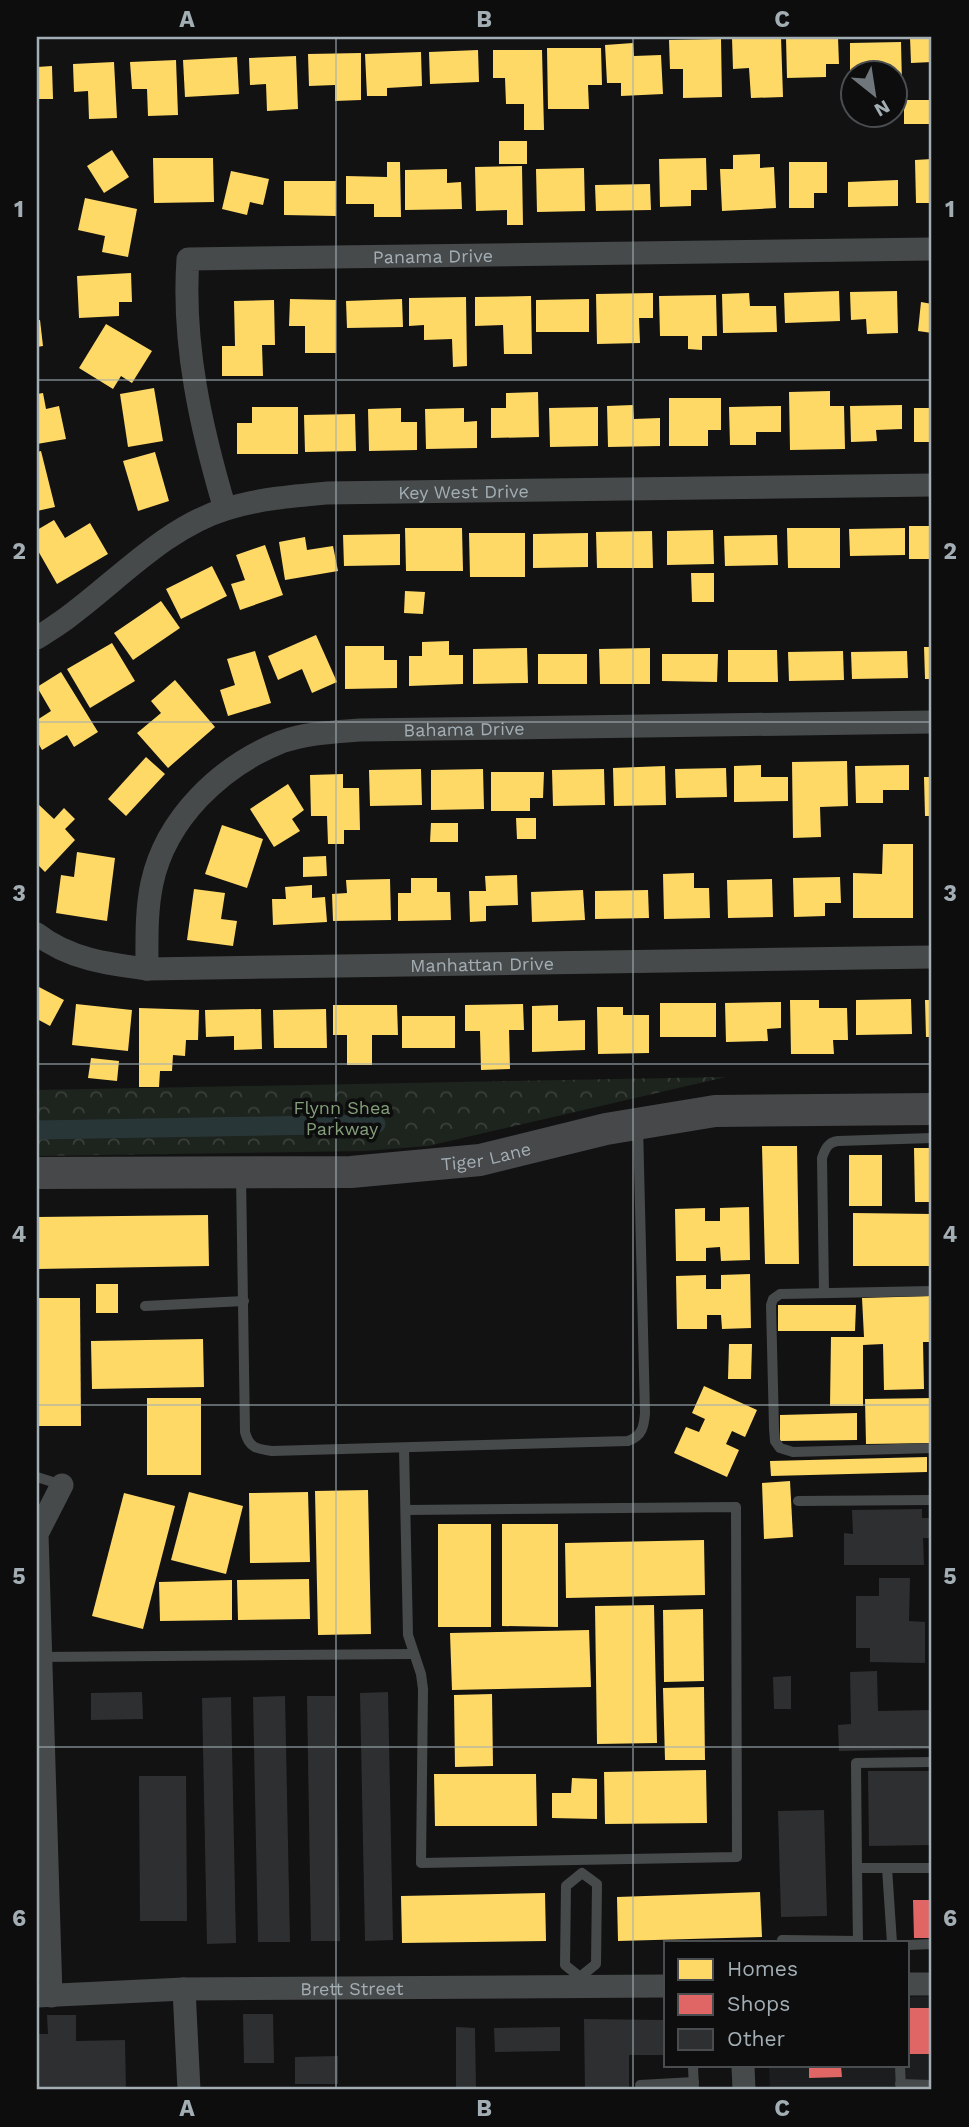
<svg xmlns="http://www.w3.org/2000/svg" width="969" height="2127" font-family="'Work Sans',sans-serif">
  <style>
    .built { fill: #1c1d1e }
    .park { fill: url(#park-crowns) }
    .homes { fill: #ffd966 }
    .shops { fill: #e06666 }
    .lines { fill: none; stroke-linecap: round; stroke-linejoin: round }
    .canal { stroke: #293638; stroke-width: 19 }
    .building { fill: #2e2f31 }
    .lane { stroke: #474a4b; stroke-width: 10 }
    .street { stroke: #474a4b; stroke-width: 23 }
    .secondary { stroke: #464849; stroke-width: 32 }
    .grid { fill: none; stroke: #a3aeb4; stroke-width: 2; stroke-opacity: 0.55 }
    .labels { text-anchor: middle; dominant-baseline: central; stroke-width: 7; stroke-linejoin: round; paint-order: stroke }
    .street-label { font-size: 18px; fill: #a3aeb4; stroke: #0d0d0e }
    .park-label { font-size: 18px; fill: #849f7a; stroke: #0d0d0e }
    .neatline { fill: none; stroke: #a3aeb4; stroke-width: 2.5 }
    .grid-label { font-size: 23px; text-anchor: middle; font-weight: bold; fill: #a3aeb4 }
  </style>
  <defs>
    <pattern id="park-crowns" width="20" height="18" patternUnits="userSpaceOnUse" patternTransform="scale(1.75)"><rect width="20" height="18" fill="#1d231d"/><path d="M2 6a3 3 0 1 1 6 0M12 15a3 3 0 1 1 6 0" fill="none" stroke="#3b403b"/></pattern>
  </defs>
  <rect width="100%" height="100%" fill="#121213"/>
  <path class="built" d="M932,1996V2090H770L769,2066H908V1997Z"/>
  <path class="park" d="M726,1077L428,1146L365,1151L37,1156V1090Z"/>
  <g class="homes">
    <path d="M781,37L783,97L751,98L749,68L733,69L732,38Z"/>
    <path d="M838,37L839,64H826V77L787,78L786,38Z"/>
    <path d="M910,37H932V62L911,63Z"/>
    <path d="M721,39L722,97L683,98V69H670L669,40Z"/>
    <path d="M901,42L902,84H895V74L850,71V43Z"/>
    <path d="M633,43L634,56L661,55L663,94L621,96V83H607L605,45Z"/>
    <path d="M547,48H601L602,85H588L589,109H548Z"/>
    <path d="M478,50L479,82L430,84L429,52Z"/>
    <path d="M493,50H542L544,130H524V104H506L505,78H493Z"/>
    <path d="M421,52L422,86L387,88V96H367L365,54Z"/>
    <path d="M361,53V100L335,101V85L309,86L308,54Z"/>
    <path d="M296,56L298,109L267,111L266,84L250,85L249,58Z"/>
    <path d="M237,57L239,94L185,97L183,60Z"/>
    <path d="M176,60L178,115L148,116L147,89H132L130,62Z"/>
    <path d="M114,62L117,118L89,119L88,91L74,92L73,64Z"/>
    <path d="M52,66L53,99H37V67Z"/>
    <rect x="904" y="100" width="25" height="24"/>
    <rect x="499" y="141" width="28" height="23"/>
    <path d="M112,150L129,177L104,193L87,166Z"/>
    <path d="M760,154V168L774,167L776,208L722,211L720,169H733V155Z"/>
    <path d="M153,158H213L214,202L154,203Z"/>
    <path d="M706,158L707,190H691V206L660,207L659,159Z"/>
    <path d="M932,159V203H916L915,160Z"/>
    <path d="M387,162H400L401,217H374V204H346V176L387,177Z"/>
    <path d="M789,162H827V193H814V208H789Z"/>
    <path d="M522,166L523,225H507V210L476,211L475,167Z"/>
    <path d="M584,168L585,211L537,212L536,169Z"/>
    <path d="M447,169V183L461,182L462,209L405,210V170Z"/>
    <path d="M231,171L269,179L263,205L250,202L247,215L222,209Z"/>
    <path d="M898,180V206L848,207V182Z"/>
    <path d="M284,181H336V216L284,215Z"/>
    <path d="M650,184L651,210L596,211L595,185Z"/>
    <path d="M85,198L137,209L128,257L102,252L105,236L78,230Z"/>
    <path d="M131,273L132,302H119V316L79,318L77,276Z"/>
    <path d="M839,291L840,321L785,323L784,293Z"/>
    <path d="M897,291L898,333L867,334L866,319L851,320L850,292Z"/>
    <path d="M653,293V318H639L640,343L597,344L596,294Z"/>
    <path d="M749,293L750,306H776L777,332L723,333L722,294Z"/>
    <path d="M716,295L717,336H702V350L688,349V336H660L659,296Z"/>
    <path d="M531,296L532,354H504L503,325L475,326V297Z"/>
    <path d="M466,297L467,366L453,367L452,339L424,340V325L409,326V298Z"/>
    <path d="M290,299L336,300V353H305V326H289Z"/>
    <path d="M402,299L403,327L347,328L346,301Z"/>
    <path d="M589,299V332H536V300Z"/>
    <path d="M274,300L275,345H262L263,376H222V346H235L234,301Z"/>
    <path d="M921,302L932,304V333L918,331Z"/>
    <path d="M37,320H40L43,346L37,347Z"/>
    <path d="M106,324L152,351L132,383L121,376L113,389L79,368Z"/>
    <path d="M154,388L163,441L128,447L120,394Z"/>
    <path d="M830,391V406H844L845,449L790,450L789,392Z"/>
    <path d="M538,392L539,437L491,438V408H506V393Z"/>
    <path d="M43,393L46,409L59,406L66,439L37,444V394Z"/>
    <path d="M669,398H721V430H708V446H669Z"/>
    <path d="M633,405L634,419L660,418V446L608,447L607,406Z"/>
    <path d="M902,405V429L876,430L877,441L851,442L850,406Z"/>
    <path d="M781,406V432H756V445H730L729,407Z"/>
    <path d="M252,407H298V454H237V423H252Z"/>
    <path d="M598,407V446L550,447L549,408Z"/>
    <path d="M401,408V422H417V450L369,451L368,409Z"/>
    <path d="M464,408V422L477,421V448L426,449L425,409Z"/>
    <rect x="914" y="408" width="18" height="34"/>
    <path d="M355,414L356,451L305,452L304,415Z"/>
    <path d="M41,451L55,507L37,511V452Z"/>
    <path d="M155,452L169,501L138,511L123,461Z"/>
    <path d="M54,520L65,538L90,523L108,554L57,584L37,549V530Z"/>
    <rect x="909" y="526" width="23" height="33"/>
    <path d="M405,528H462L463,571H406Z"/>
    <path d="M787,528H840V568H788Z"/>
    <path d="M905,528V555L850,556L849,529Z"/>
    <path d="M713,530L714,564L667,565V531Z"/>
    <path d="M652,531L653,568H597L596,532Z"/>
    <path d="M469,533H525V577H470Z"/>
    <path d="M588,533V567L533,568V534Z"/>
    <path d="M400,534V565L344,566L343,535Z"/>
    <path d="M777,535L778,565L725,566L724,536Z"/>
    <path d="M305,537L307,550L333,546L338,571L285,580L279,542Z"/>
    <path d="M265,545L283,595L240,610L231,584L245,580L236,555Z"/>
    <path d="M212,566L227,596L181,619L166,589Z"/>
    <path d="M691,573H714V602H692Z"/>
    <path d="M405,591L425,592L423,614L404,613Z"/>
    <path d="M161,601L180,628L133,660L114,633Z"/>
    <path d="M316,635L337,682L312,693L302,669L278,680L268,656Z"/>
    <path d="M449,641V655H463V684L409,686V656H422V642Z"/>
    <path d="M112,643L135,681L90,708L67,669Z"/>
    <path d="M345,646H384V660H397V688L345,689Z"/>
    <path d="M924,647H932V679H925Z"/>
    <path d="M527,648L528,683L473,684V649Z"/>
    <path d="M650,648V684H600L599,649Z"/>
    <path d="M728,650H777L778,682H728Z"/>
    <path d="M255,651L271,703L228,716L220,690L235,685L227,659Z"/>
    <path d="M843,651L844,680L789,681L788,652Z"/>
    <path d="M907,651L908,678L852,679L851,652Z"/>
    <rect x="538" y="654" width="49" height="30"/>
    <path d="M662,654H718L717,682L662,681Z"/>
    <path d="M61,672L98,732L74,747L67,735L42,750L37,741V720L51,711L37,687Z"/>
    <path d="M175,680L215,727L168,768L137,733L161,713L151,701Z"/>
    <path d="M146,757L165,774L126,816L108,799Z"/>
    <path d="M847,761L848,806L820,807L821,837L793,838L792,762Z"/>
    <path d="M761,765V777H788V801L734,802V766Z"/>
    <path d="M909,765V790H883V803H856L855,766Z"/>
    <path d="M665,766L666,805L614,806L613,768Z"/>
    <path d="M726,768L727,797L676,798L675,769Z"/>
    <path d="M421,769L422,805L370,806L369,770Z"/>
    <path d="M483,769L484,809L431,810V770Z"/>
    <path d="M604,769L605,805L553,806L552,770Z"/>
    <path d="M491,772H544L543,798H530V811H491Z"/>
    <path d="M343,774V788H359L360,830H344V844H328L327,816H311L310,775Z"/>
    <path d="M924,777H932V816H925Z"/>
    <path d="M288,784L304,810L292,819L300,831L274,847L250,809Z"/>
    <path d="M37,803L54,819L64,808L75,819L65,829L75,840L45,872L37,864Z"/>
    <path d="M516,818H536V839H517Z"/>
    <path d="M431,823H458V842H430Z"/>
    <path d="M222,825L263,839L247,888L205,874Z"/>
    <path d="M883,844H913V918H853V873L882,874Z"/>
    <path d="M77,852L115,858L107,921L56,913L61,875L74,877Z"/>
    <path d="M326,856L327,876L303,877V857Z"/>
    <path d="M694,873V888H709L710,918L664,919L663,874Z"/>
    <path d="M517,875L518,905L486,906V921L470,922L469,891H486L485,876Z"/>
    <path d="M840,877L841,903H825V916L794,917L793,878Z"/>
    <path d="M411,878H437V892H450L451,920L398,921V893H411Z"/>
    <path d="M390,879L391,920L333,921L332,894L347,893L346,880Z"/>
    <path d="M772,879L773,917L728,918L727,880Z"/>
    <path d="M312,885V898L325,897L327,922L273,925L272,899H286L285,887Z"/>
    <path d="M194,889L225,893L221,919L237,921L233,946L187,940Z"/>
    <path d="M583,890L585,920L532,922L531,892Z"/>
    <path d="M648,890L649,918L595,919V891Z"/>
    <path d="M37,986L64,1000L50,1026L37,1019Z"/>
    <path d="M911,999L912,1034L856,1035V1000Z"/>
    <path d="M790,1000H819V1008H847L848,1040H833L834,1054H791Z"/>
    <path d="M925,1000H932V1037H926Z"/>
    <path d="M781,1002V1028L767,1029L768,1041L726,1042L725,1003Z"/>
    <rect x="660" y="1003" width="56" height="34"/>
    <path d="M76,1004L132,1010L128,1051L72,1045Z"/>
    <path d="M523,1004L524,1030H509L510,1069L481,1070L480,1031H465V1005Z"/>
    <path d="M333,1005H397L398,1035H372V1065H347V1035H333Z"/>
    <path d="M558,1005V1021L585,1020V1050L532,1052V1006Z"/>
    <path d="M597,1007H623V1015H649V1053L598,1054Z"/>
    <path d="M139,1008L199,1010L198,1040H186L185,1056L173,1055L172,1071H160L159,1087H139Z"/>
    <path d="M261,1009L262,1049L234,1050V1036L206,1037L205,1010Z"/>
    <path d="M326,1009L327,1048H274L273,1010Z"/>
    <rect x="402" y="1016" width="53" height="32"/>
    <path d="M91,1058L119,1061L117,1081L88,1078Z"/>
    <path d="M762,1146H797L799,1264H765Z"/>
    <path d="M914,1148H932V1202H915Z"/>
    <rect x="849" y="1155" width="33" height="51"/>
    <path d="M749,1207L750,1260L721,1261L720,1247L706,1248V1261H676L675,1209L705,1208V1221H720V1208Z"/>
    <path d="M853,1213L932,1214V1266H853Z"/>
    <path d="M208,1215L209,1266L37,1269V1217Z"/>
    <path d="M750,1274L751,1328L722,1329L721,1315H707V1329H677L676,1276L706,1275V1289H721V1275Z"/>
    <rect x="96" y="1284" width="22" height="29"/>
    <path d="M932,1296V1342H923L924,1389L884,1390L883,1344L863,1345V1406H830L831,1337H864L862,1298Z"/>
    <path d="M37,1298H80L81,1426H37Z"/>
    <path d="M778,1305H856L855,1331H778Z"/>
    <path d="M203,1339L204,1387L92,1389L91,1341Z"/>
    <path d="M729,1344H752L751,1379H728Z"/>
    <path d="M704,1386L757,1410L745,1437L732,1431L726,1444L739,1450L727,1477L674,1453L686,1427L699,1432L705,1419L692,1413Z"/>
    <rect x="147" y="1398" width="54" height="77"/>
    <path d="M932,1398V1443L866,1444L865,1399Z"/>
    <path d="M857,1413V1440L780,1441V1415Z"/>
    <path d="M927,1457V1472L771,1476L770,1461Z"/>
    <path d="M790,1481L793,1537L764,1539L762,1483Z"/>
    <path d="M368,1490L371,1634L318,1635L315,1491Z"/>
    <path d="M189,1492L243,1506L226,1574L171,1560Z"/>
    <path d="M308,1492L310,1562L250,1563L249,1493Z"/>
    <path d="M124,1493L175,1506L143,1629L92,1616Z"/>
    <rect x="438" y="1524" width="53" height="103"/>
    <path d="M502,1524H558V1627L502,1626Z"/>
    <path d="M704,1540L705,1595L566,1598L565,1543Z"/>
    <path d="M309,1579L310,1619L238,1620L237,1580Z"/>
    <path d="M232,1580V1620L160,1621L159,1582Z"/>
    <path d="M654,1605L657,1743L597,1744L595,1606Z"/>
    <path d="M703,1609L704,1681L664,1682L663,1610Z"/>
    <path d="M589,1630L591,1687L452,1690L450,1633Z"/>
    <path d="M704,1687L705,1760H665L663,1688Z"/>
    <path d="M492,1694L493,1766L455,1767L454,1695Z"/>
    <path d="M706,1770L707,1823L605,1824L604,1772Z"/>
    <path d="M434,1774H536L537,1826H435Z"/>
    <path d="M572,1778L597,1779V1819L552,1818V1793H571Z"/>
    <path d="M760,1892L762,1937L618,1941L617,1897Z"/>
    <path d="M545,1893L546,1941L402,1943L401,1896Z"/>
  </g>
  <g class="shops">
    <path d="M913,1900H932V1938H914Z"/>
    <rect x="908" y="2008" width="24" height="46"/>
    <path d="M809,2066H841L842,2077L809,2078Z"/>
  </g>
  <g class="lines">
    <path class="canal" d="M37,1130L376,1124"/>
  </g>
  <g class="building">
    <path d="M922,1509V1518H932V1538H923L924,1565H844V1533L853,1534L852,1510Z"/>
    <path d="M879,1578H910L909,1621L925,1622V1663L870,1662V1648H856V1596H879Z"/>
    <path d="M877,1671L878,1711L932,1710V1749L839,1751L838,1725L851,1724L850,1672Z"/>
    <path d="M791,1676V1709H774L773,1677Z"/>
    <path d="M142,1692L143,1719L91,1720V1693Z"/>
    <path d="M388,1692L393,1940L365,1941L360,1693Z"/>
    <path d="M285,1696L290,1942H258L253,1697Z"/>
    <path d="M307,1696H335L340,1941H311Z"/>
    <path d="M231,1697L236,1943L207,1944L202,1698Z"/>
    <path d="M868,1771H932V1845L869,1846Z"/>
    <path d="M139,1776H186L187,1921H140Z"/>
    <path d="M824,1810L827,1916L781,1917L778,1811Z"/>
    <path d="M243,2014H273L274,2063H244Z"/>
    <path d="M47,2015H76V2041L125,2040L126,2090H37V2034H48Z"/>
    <path d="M584,2019L663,2020V2055H629V2090H585Z"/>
    <path d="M456,2027L475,2028L476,2090H456Z"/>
    <path d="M560,2027V2051L495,2052L494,2028Z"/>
    <path d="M338,2056V2084H295V2057Z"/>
  </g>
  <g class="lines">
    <g class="lane">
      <path d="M241,1175L245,1432C249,1448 257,1449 272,1451L628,1441C642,1436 644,1427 645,1413L638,1125"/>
      <path d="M932,1291L780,1294L773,1299L771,1305L774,1428L775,1441L780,1448L793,1452L932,1448"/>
      <path d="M824,1293L822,1158C825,1149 828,1142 838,1141L932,1138"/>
      <path d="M145,1306L244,1301"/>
      <path d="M404,1448L408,1635L421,1674L423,1689L421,1863L737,1857L736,1507L406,1510"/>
      <path d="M37,1477L62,1485"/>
      <path d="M798,1501L932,1500"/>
      <path d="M41,1657L414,1654"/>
      <path d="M857,1868L856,1763L932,1762"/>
      <path d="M887,1868L892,1943"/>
      <path d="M582,1873L597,1884L596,1964L580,1977L565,1965L566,1886Z"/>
      <path d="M782,1943V1940L858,1941"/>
      <path d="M858,1943L857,1868H932"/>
      <path d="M908,1945L932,1944"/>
      <path d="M693,2066L694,2090"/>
      <path d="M900,2066L901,2090"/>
      <path d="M900,2084L932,2085"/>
      <path d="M640,2085L694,2082"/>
    </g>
    <g class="street">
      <path id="s1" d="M225,509C201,428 182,344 188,259L932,249"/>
      <path id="s2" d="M37,638C49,630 61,623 72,614C120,578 167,527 226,509C258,499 293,496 327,493L932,485"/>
      <path id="s3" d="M37,934C69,959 108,964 147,969L932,957"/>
      <path id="s4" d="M147,969C147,940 146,911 152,883C166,818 221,766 281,742C306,733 334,732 360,730L932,722"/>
      <path d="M908,1984H932"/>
      <path d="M184,1989L189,2090"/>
      <path id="s5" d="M37,1996L184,1989L666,1986"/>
      <path d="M51,1996L37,1534L62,1485"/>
      <path d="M743,2066L744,2090"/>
    </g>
    <path class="secondary" id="s6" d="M37,1173L351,1172L480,1160L606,1129L715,1111L932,1109"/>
  </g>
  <path class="grid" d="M336,37V2090M633,37V2090M37,380H932M37,722H932M37,1064H932M37,1405H932M37,1747H932"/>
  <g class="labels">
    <g class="street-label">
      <text stroke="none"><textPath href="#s1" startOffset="499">Panama Drive</textPath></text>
      <text stroke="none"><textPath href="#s2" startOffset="469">Key West Drive</textPath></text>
      <text stroke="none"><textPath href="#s4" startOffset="469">Bahama Drive</textPath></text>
      <text stroke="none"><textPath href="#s3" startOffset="452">Manhattan Drive</textPath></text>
      <text stroke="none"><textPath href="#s6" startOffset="450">Tiger Lane</textPath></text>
      <text stroke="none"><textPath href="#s5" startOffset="315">Brett Street</textPath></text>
    </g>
    <g class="park-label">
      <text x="342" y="1107">Flynn Shea<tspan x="342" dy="21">Parkway</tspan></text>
    </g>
  </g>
  <rect width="969" height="2127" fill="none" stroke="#0d0d0e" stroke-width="77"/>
  <rect x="664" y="1941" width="245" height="126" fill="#0d0d0e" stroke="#494d50" stroke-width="2"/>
  <rect x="678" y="1959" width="35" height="21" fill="#ffd966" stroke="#494d50" stroke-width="2"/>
  <text x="727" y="1976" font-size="21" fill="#a3aeb4">Homes</text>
  <rect x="678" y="1994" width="35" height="21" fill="#e06666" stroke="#494d50" stroke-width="2"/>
  <text x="727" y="2011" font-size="21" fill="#a3aeb4">Shops</text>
  <rect x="678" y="2029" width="35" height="21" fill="#2e2f31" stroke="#494d50" stroke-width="2"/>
  <text x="727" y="2046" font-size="21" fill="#a3aeb4">Other</text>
  <g transform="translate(874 94) rotate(150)"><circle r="33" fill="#0d0d0e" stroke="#494d50" stroke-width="2"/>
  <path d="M0-5L12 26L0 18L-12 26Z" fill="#70777c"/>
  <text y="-10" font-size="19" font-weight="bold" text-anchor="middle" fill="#a3aeb4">N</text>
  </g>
  <rect x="38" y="38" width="892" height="2050" class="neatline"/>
  <g class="grid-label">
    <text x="187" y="27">A</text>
    <text x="484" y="27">B</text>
    <text x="782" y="27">C</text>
    <text x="19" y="217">1</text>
    <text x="950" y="217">1</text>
    <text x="19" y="559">2</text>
    <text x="950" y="559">2</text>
    <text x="19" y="901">3</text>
    <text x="950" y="901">3</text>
    <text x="19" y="1242">4</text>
    <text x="950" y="1242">4</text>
    <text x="19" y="1584">5</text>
    <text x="950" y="1584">5</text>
    <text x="19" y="1926">6</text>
    <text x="950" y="1926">6</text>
    <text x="187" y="2116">A</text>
    <text x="484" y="2116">B</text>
    <text x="782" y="2116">C</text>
  </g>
</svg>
